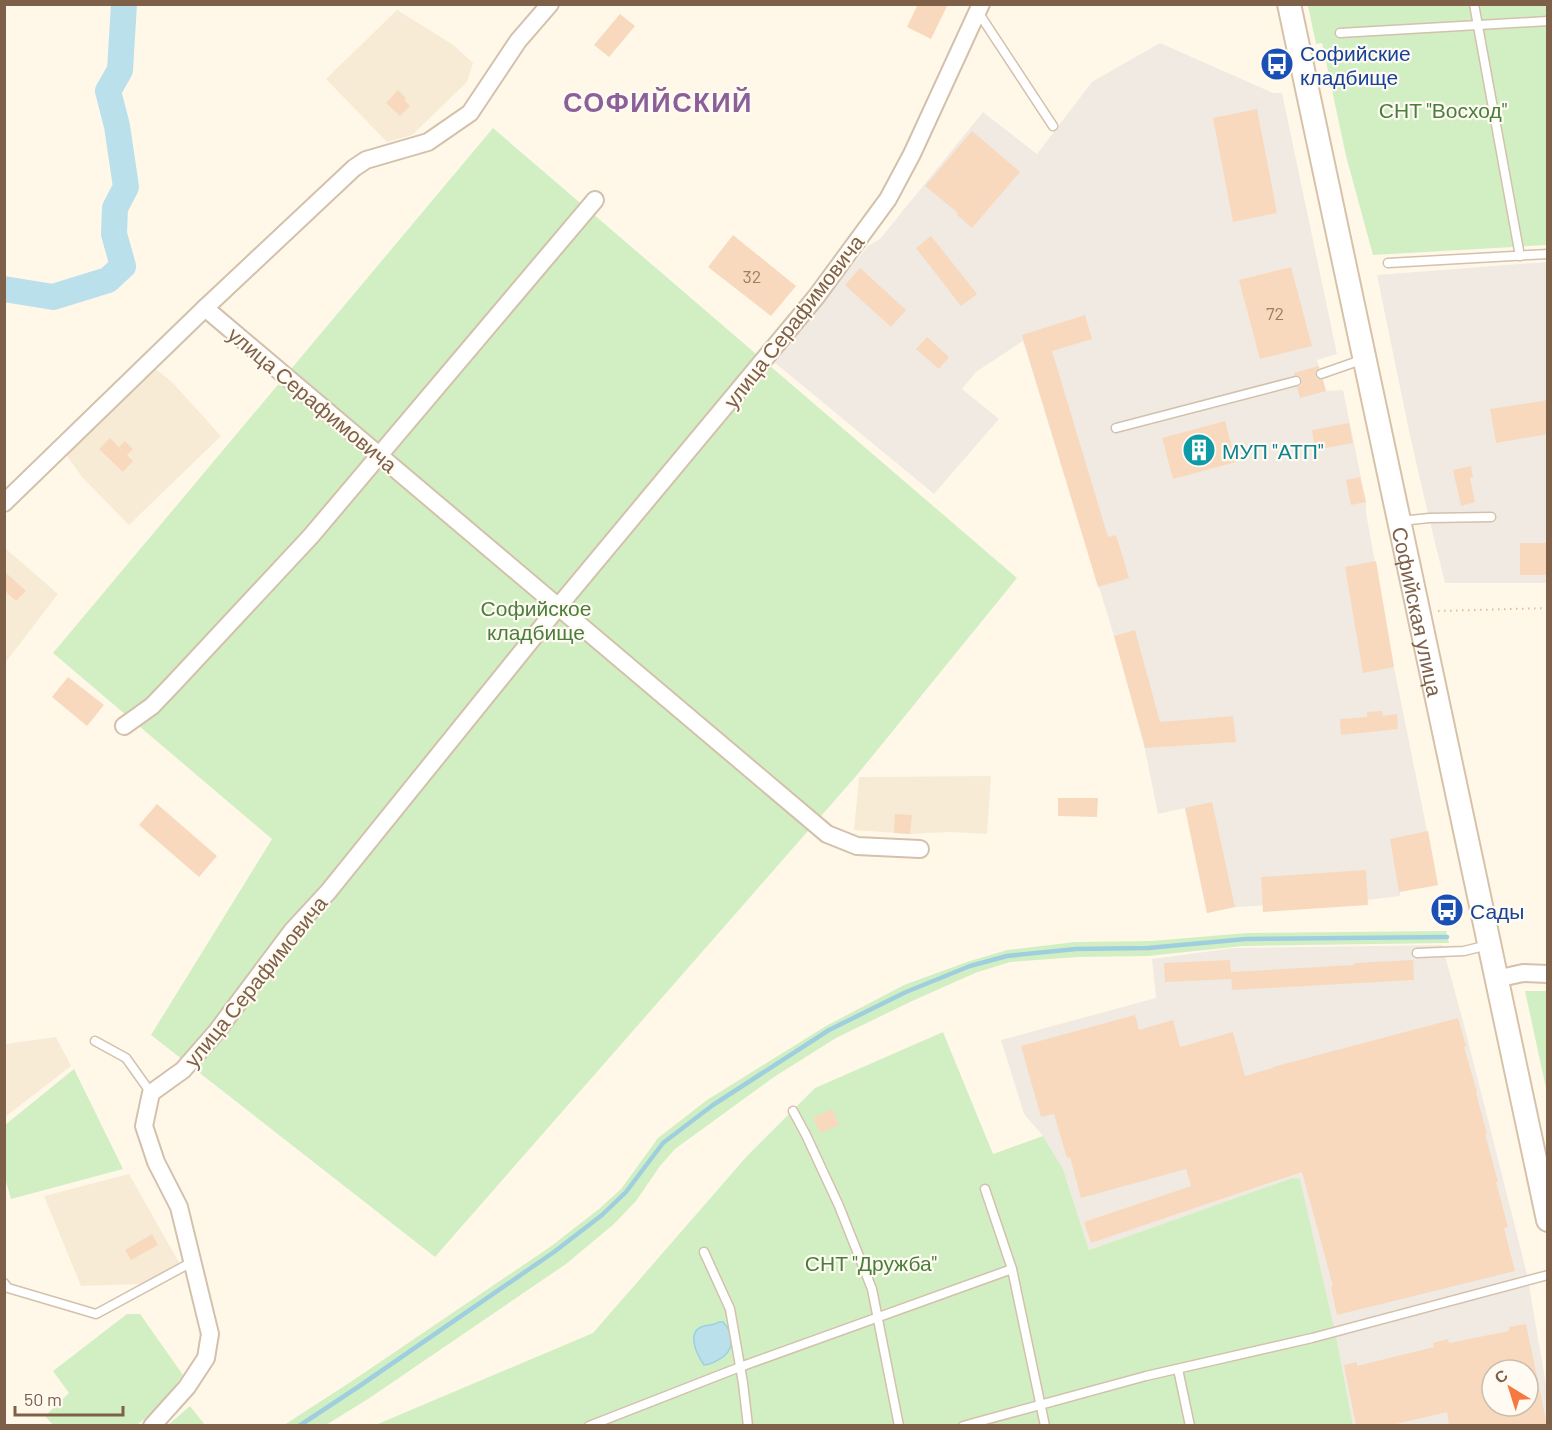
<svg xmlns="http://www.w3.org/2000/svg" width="1552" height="1430" font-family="Barlow,sans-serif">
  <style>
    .residential { fill: #f7ebd6 }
    .industrial { fill: #f0eae2; fill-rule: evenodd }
    .green { fill: #d2efc4 }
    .water { fill: #bae0ec; stroke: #9fcfdf; stroke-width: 1.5 }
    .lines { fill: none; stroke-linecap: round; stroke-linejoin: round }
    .stream { stroke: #9fcfdf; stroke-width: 4.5 }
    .river { stroke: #bae0ec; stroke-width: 26 }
    .building { fill: #f8d9bd; fill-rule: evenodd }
    .service-casing { stroke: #d3c1ac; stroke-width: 11 }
    .minor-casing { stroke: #d3c1ac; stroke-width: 20 }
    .secondary-casing { stroke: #d7c2a9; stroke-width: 26 }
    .path { stroke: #debd9f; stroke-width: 2; stroke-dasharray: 1.5 4.5; stroke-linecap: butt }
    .service { stroke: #fff; stroke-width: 8 }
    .minor { stroke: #fff; stroke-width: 16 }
    .secondary { stroke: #fff; stroke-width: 22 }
    .labels { text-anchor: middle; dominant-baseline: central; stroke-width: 4.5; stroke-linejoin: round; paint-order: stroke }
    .number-label { font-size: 18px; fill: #9c7e65 }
    .transit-label { font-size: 21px; fill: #164399; stroke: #fffbf2; text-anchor: start }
    .park-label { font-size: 21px; fill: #497e3c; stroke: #fffbf2 }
    .street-label { font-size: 21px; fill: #7e6048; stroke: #fffbf2 }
    .culture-label { font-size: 21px; fill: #0d838f; stroke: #fffbf2; text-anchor: start }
    .district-label { font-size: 27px; font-weight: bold; letter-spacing: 1.5px; fill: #8b6099; stroke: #fffbf2 }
  </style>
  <rect width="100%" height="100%" fill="#fff8e9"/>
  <g class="residential">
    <path d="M397,10L452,44L473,63L467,82L412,135L387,142L326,79Z"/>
    <path d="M154,368L171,381L221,436L129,525L82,477L65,453Z"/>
    <path d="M5,548L58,594L5,663Z"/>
    <path d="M991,776L987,834L950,832L910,834L854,830L859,777Z"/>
    <path d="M56,1037L71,1066L5,1117V1044Z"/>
    <path d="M129,1174L181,1266L142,1284L81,1286L44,1196Z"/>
  </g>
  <g class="industrial">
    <path d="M1160,43L1273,93H1282L1337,354L1317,360L1326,391L1343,390L1366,502V513L1394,667L1438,885L1400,892V896L1367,900L1235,907L1207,913L1185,808L1158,814L1140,725L1114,636L1023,341L976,372L962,389L999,419L934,494L774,362L868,246L880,239L983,112L1037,154L1092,82Z"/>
    <path d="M1547,262V583H1445L1429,518L1409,431L1377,275Z"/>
    <path d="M1442,945L1463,1021L1527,1274L1547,1390V1425H1353L1337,1341L1292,1178L1089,1250L1063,1169L1043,1136L1024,1114L1001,1040L1156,998L1152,959L1234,948ZM1492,1370H1528V1406H1492Z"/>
  </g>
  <g class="green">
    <path d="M1314,4L1547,5V245L1373,255L1346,156L1322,43L1316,44L1308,6Z"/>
    <path d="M493,128L1017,578L857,775L435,1257L151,1035L272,839L53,653Z"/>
    <path d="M1446,931L1449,943L1243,946L1148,956L1078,957L1010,962L975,973L910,1002L836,1038L774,1077L675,1149L660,1166L636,1201L614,1224L566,1264L368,1399L326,1425H284L352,1381L550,1247L599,1209L621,1189L658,1138L707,1100L826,1026L904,985L967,962L1007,950L1075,942L1151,941L1247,933Z"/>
    <path d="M1525,991H1547V1093Z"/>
    <path d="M943,1032L993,1154L1043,1136L1063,1169L1089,1250L1292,1178L1300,1179L1337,1341L1353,1425L373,1426L593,1333L747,1156L815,1088Z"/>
    <path d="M74,1069L123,1169L11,1199L5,1178V1125Z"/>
    <path d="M127,1314H140L183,1375L159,1407L137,1425H53L45,1416L69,1393L53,1371Z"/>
    <path d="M190,1406L205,1425H168Z"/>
  </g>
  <path class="water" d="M719,1322H723C735,1334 735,1352 718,1360C713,1363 710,1365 704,1365C697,1355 685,1331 704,1326C710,1324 713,1326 719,1322Z"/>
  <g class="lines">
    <path class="stream" d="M299,1426L358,1387L554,1252L602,1215L626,1192L663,1143L713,1105L829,1030L906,992L970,966L1007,956L1076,949L1148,948L1246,939L1447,937"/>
    <path class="river" d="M4,289L53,297L108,280L123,266L114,234L115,208L126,187L117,126L108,91L120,70L124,4"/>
  </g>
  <g class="building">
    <path d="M918,4H948L931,39L907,27Z"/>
    <path d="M620,14L635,26L609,57L594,45Z"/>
    <path d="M398,90L406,98L404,100L410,106L400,116L386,103Z"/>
    <path d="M1257,109L1277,213L1233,222L1213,118Z"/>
    <path d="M972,131L1020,172L972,228L956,214L958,213L925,186Z"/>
    <path d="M733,235L796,286L771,316L708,267Z"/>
    <path d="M931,236L977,294L961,306L916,248Z"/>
    <path d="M1291,267L1312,346L1260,359L1239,280Z"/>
    <path d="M860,268L906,310L891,327L845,285Z"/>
    <path d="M1085,315L1092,339L1052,351L1108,537L1116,535L1129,578L1098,587L1022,335Z"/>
    <path d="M927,337L949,357L939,369L916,349Z"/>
    <path d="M1319,366V368L1315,372V376L1317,379L1323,380L1326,391L1300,398L1297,387L1301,385L1302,380L1300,376L1294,375V373Z"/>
    <path d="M1548,400V434L1496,443L1490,409Z"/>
    <path d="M1225,421L1236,462L1173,479L1162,438Z"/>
    <path d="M1349,423L1353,443L1315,450L1312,430Z"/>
    <path d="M110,438L119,447L125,441L133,449L127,455L133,461L123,472L99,449Z"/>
    <path d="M1471,466L1473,477L1470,478L1475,502L1461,506L1453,470Z"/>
    <path d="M1360,477L1366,502L1351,505L1346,480Z"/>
    <rect x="1520" y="543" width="28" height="32"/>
    <path d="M1376,561L1394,667L1363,673L1345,567Z"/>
    <path d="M4,571L26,591L16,601L4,590Z"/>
    <path d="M1135,630L1160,722L1233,716L1236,742L1145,748L1114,636Z"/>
    <path d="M68,677L104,705L87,726L52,697Z"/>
    <path d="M1382,711L1383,716L1397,714L1398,729L1341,735L1340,719L1367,717V712Z"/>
    <path d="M1058,798H1098L1097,817L1058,816Z"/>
    <path d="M1212,802L1235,907L1207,913L1185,808Z"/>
    <path d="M157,804L217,856L199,877L139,825Z"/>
    <path d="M895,814L912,815L910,834L894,833Z"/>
    <path d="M1428,831L1438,885L1399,892L1390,839Z"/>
    <path d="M1366,870L1368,905L1263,912L1261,877Z"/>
    <path d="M1230,960L1231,972L1354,965V963L1413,960L1414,980L1232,990L1231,975V979L1165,982L1164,963Z"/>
    <path d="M1135,1015L1139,1030L1173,1020L1180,1047L1233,1032L1245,1076L1273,1068V1067L1458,1018L1466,1046L1464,1047L1477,1092L1476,1093L1487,1134H1485L1498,1182H1496L1508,1227L1504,1228L1515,1271L1337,1315L1331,1287L1333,1286L1302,1172L1091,1243L1084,1222L1191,1186L1186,1169L1081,1198L1070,1157L1067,1158L1054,1114L1041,1117L1021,1046Z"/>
    <path d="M832,1109L839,1125L820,1133L813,1118Z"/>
    <path d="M152,1234L158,1245L131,1260L125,1250Z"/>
    <path d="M1526,1324L1547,1425H1449L1447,1412L1392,1425H1356L1344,1365L1357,1362V1366L1434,1347L1433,1343L1448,1339L1449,1343L1509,1331V1327ZM1492,1370H1528V1406H1492Z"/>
  </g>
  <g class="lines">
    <g class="service-casing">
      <g id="service">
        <path d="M1474,4L1520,256"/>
        <path d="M978,12L1053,126"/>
        <path d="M1340,33L1548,21"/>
        <path d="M1388,263L1548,254"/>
        <path d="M1321,374L1364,359"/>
        <path d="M1116,428L1296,381"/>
        <path d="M1401,521L1429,518L1491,517"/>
        <path d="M1417,953L1464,951L1488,945"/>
        <path d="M95,1041L126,1058L151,1093"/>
        <path d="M793,1111L806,1135L839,1206L872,1289L899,1426"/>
        <path d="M985,1189L1012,1269L1045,1426"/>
        <path d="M704,1252L730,1309L743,1383L748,1426"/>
        <path d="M4,1283L8,1288L96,1314L192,1262"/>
        <path d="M1178,1369L1190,1426"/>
        <path d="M589,1426L740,1367L1012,1269"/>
        <path d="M963,1426L1146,1376L1312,1338L1548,1275"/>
      </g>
    </g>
    <g class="minor-casing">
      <g id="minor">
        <path d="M205,308L827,834L857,846L920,849"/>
        <path d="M4,503L205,308L354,168L366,160L428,142L470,113L518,41L550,4"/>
        <path d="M124,726L152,706L174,683L311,536L595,200"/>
        <path d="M1496,979L1523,973L1548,974"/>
        <path d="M152,1426L187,1387L206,1358L210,1334L179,1207L156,1162L144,1126L151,1093L183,1070L217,1031L292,931L328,892L558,607L816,297L888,199L912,154L981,4"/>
      </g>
    </g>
    <g class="secondary-casing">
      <g id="secondary">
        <path id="s1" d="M1289,4L1548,1220"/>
      </g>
    </g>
    <path class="path" d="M1438,611L1548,608"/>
    <use href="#service" class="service"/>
    <use href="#minor" class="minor"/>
    <use href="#secondary" class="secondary"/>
  </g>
  <defs>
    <g id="bus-disc" transform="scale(1.725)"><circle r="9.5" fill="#1a4fb4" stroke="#fffbf2"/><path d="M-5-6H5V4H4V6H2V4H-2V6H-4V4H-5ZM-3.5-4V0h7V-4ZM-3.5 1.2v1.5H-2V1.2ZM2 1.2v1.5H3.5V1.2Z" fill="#fff"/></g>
    <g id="building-disc" transform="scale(1.725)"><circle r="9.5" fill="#0f9aa8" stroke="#fffbf2"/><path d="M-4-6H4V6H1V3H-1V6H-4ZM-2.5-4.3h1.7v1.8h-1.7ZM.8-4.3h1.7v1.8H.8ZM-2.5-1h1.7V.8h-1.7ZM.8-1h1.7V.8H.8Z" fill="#fff"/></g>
  </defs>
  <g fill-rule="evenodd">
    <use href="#bus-disc" x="1277" y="64"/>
    <use href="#building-disc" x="1199" y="450"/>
    <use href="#bus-disc" x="1447" y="910"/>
  </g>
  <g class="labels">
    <g class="number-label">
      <text x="752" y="276">32</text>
      <text x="1275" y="313">72</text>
    </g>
    <g class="transit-label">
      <text x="1300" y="52">Софийские<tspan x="1300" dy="24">кладбище</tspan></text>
      <text x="1470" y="910">Сады</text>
    </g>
    <g class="park-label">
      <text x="1443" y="109">СНТ "Восход"</text>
      <text x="536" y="607">Софийское<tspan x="536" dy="24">кладбище</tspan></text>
      <text x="871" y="1262">СНТ "Дружба"</text>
    </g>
    <g class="street-label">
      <text transform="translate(793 321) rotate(-52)">улица Серафимовича</text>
      <text transform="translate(313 399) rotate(40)">улица Серафимовича</text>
      <text stroke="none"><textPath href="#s1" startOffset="621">Софийская улица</textPath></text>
      <text transform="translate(255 981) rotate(-51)">улица Серафимовича</text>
    </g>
    <g class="culture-label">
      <text x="1222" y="450">МУП "АТП"</text>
    </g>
    <g class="district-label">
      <text x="658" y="101">СОФИЙСКИЙ</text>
    </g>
  </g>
  <rect width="1552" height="1430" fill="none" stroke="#7e6048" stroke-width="12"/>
  <g transform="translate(1510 1388) rotate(322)"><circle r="28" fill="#fffbf2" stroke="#cbbdae" stroke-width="1.5"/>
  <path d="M0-4.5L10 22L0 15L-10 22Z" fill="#f67941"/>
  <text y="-9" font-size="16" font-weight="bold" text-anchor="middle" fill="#7e6048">С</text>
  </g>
  <path d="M15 1406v9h108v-9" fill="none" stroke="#7e6048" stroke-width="3"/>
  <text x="24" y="1406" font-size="18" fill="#7e6048" stroke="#fffbf2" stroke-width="4.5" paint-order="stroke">50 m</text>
</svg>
